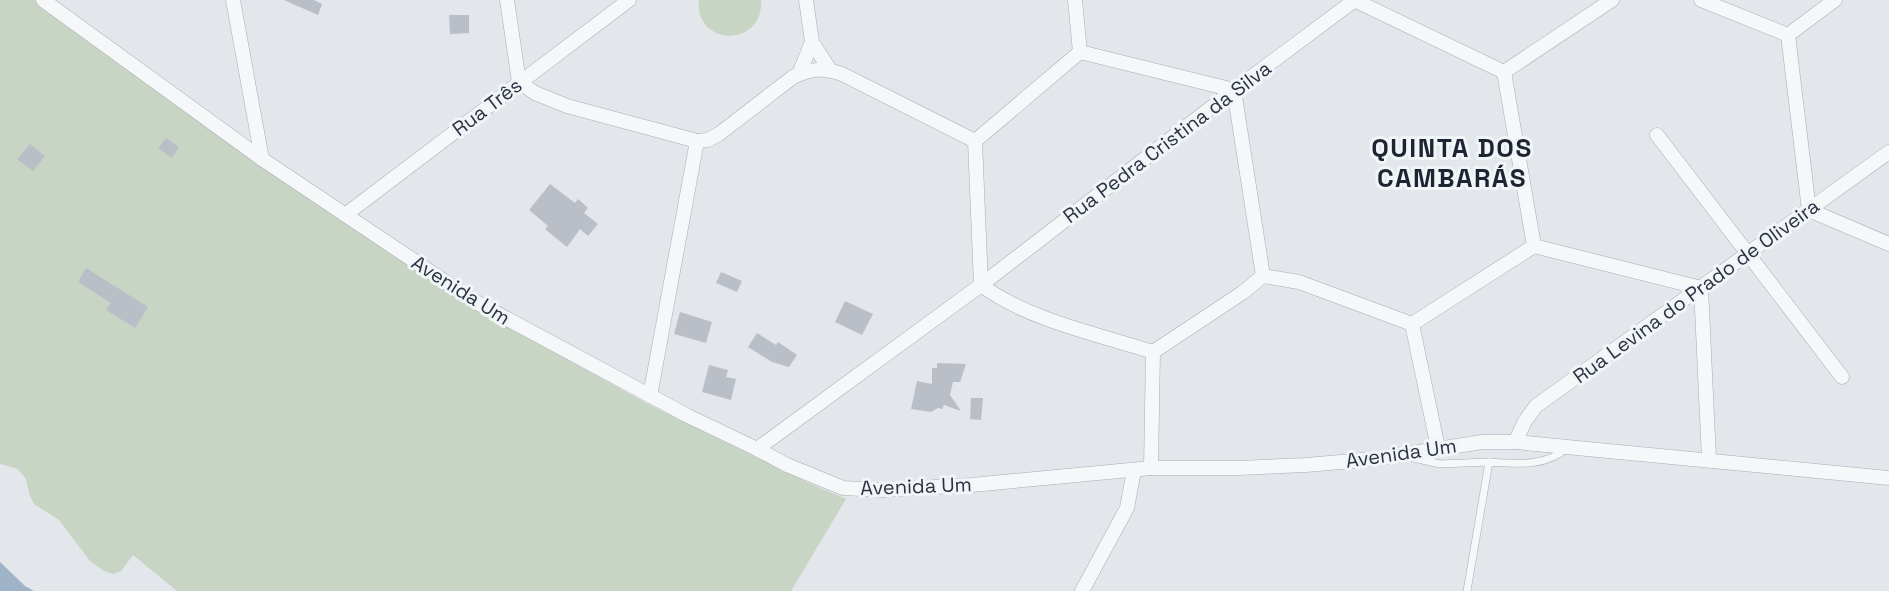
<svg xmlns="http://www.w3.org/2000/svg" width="1889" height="591" font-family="'Space Grotesk',sans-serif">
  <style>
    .green { fill: #c8d4c4 }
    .water { fill: #9fb3c9 }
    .building { fill: #babfc7 }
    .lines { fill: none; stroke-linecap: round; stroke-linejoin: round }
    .service-casing { stroke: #a8adb5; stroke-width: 8 }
    .minor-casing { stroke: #a8adb5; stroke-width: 15 }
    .service { stroke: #f5f7f9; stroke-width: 7 }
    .minor { stroke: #f5f7f9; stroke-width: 14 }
    .labels { text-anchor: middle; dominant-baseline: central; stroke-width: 6; stroke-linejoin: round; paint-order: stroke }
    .street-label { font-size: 20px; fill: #2b3342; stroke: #f2f5f8 }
    .district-label { font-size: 26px; font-weight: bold; letter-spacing: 1.5px; fill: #1d2533; stroke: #f2f5f8 }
  </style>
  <rect width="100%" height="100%" fill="#e3e6eb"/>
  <g class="green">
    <path d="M0,0H35L259,162L477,309L646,403L809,483L846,499L791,591H177L133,555L121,571L113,574L104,571L90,561L59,520L34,504L30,496L26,479L18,469L0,464Z"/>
    <path d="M699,0H761C764,48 694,47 699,0Z"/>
  </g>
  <path class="water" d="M0,562L25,586L34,591H0Z"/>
  <g class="building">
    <path d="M284,0H314L322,4L318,15Z"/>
    <path d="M449,15H469V33L450,34Z"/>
    <path d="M166,138L179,147L172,158L158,148Z"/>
    <path d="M30,144L45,156L33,171L17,159Z"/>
    <path d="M550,184L575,203L578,199L588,208L584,213L598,224L588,236L580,229L567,247L545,229L548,226L529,210Z"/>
    <path d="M86,268L148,307L135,328L106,310L111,303L78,282Z"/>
    <path d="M721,272L742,281L737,292L716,283Z"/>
    <path d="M845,301L873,314L862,335L835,322Z"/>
    <path d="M680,312L712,322L706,343L674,334Z"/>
    <path d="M757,333L776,345L778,342L797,355L789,367L772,362L748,347Z"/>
    <path d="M937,363L966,364L960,382H953L950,395L961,411L944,405L942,409L938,408L931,412L911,409L917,381L932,384V368H937Z"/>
    <path d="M709,365L728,370L726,377L736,379L731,400L702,392Z"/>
    <path d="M971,398H983L981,420L970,419Z"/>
  </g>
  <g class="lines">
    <g class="service-casing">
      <g id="service">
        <path d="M1409,457L1440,464L1489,462"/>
        <path d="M1467,591L1489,462C1517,464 1547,467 1568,447"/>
      </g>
    </g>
    <g class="minor-casing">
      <g id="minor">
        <path d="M43,0L262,159L474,301L688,416L757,449L787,465L843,488L881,490L972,485L1151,468H1239L1306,465L1375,459L1482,442H1515L1889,478"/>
        <path d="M233,0L262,159"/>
        <path d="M507,0L519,82L535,93L567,106L697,141L708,140L719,134L793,77C810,69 823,67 842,74L975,141"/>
        <path d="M806,0L812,42L830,70"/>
        <path d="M1075,0L1080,52"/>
        <path d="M1354,0L1504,72"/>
        <path d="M1701,0L1788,35"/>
        <path d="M1788,35L1809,210L1889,244"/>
        <path d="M1788,35L1835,0"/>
        <path d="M1080,52L1234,90L1263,276"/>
        <path d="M1504,72L1534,246"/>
        <path d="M1504,72L1612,0"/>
        <path d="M799,74L812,42"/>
        <path d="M1657,135L1842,377"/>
        <path d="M975,141L981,285"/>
        <path d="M975,141L1080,52"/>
        <path d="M345,215L629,0"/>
        <path d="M981,285C1028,320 1097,334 1153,352"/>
        <path d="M1412,324L1534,246L1701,288L1709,459"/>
        <path d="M1412,324L1438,448"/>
        <path d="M1153,352L1242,293L1263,276L1299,282L1412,324"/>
        <path d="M650,396L697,141"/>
        <path d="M1515,442L1525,421L1536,406L1889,152"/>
        <path d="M757,449L981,285L1234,90L1355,0"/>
        <path d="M1151,468L1153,352"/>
        <path d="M1082,591L1127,508L1134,470"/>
      </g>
    </g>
    <use href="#service" class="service"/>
    <use href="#minor" class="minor"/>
  </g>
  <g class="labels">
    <g class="street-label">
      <text transform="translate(487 107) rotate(-37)">Rua Três</text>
      <text transform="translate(1167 142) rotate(-37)">Rua Pedra Cristina da Silva</text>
      <text transform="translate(461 290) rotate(32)">Avenida Um</text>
      <text transform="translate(1696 291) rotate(-36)">Rua Levina do Prado de Oliveira</text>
      <text transform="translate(1401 453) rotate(-8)">Avenida Um</text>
      <text transform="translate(916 486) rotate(-2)">Avenida Um</text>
    </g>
    <g class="district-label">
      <text x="1452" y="148">QUINTA DOS<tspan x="1452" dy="30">CAMBARÁS</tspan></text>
    </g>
  </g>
</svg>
